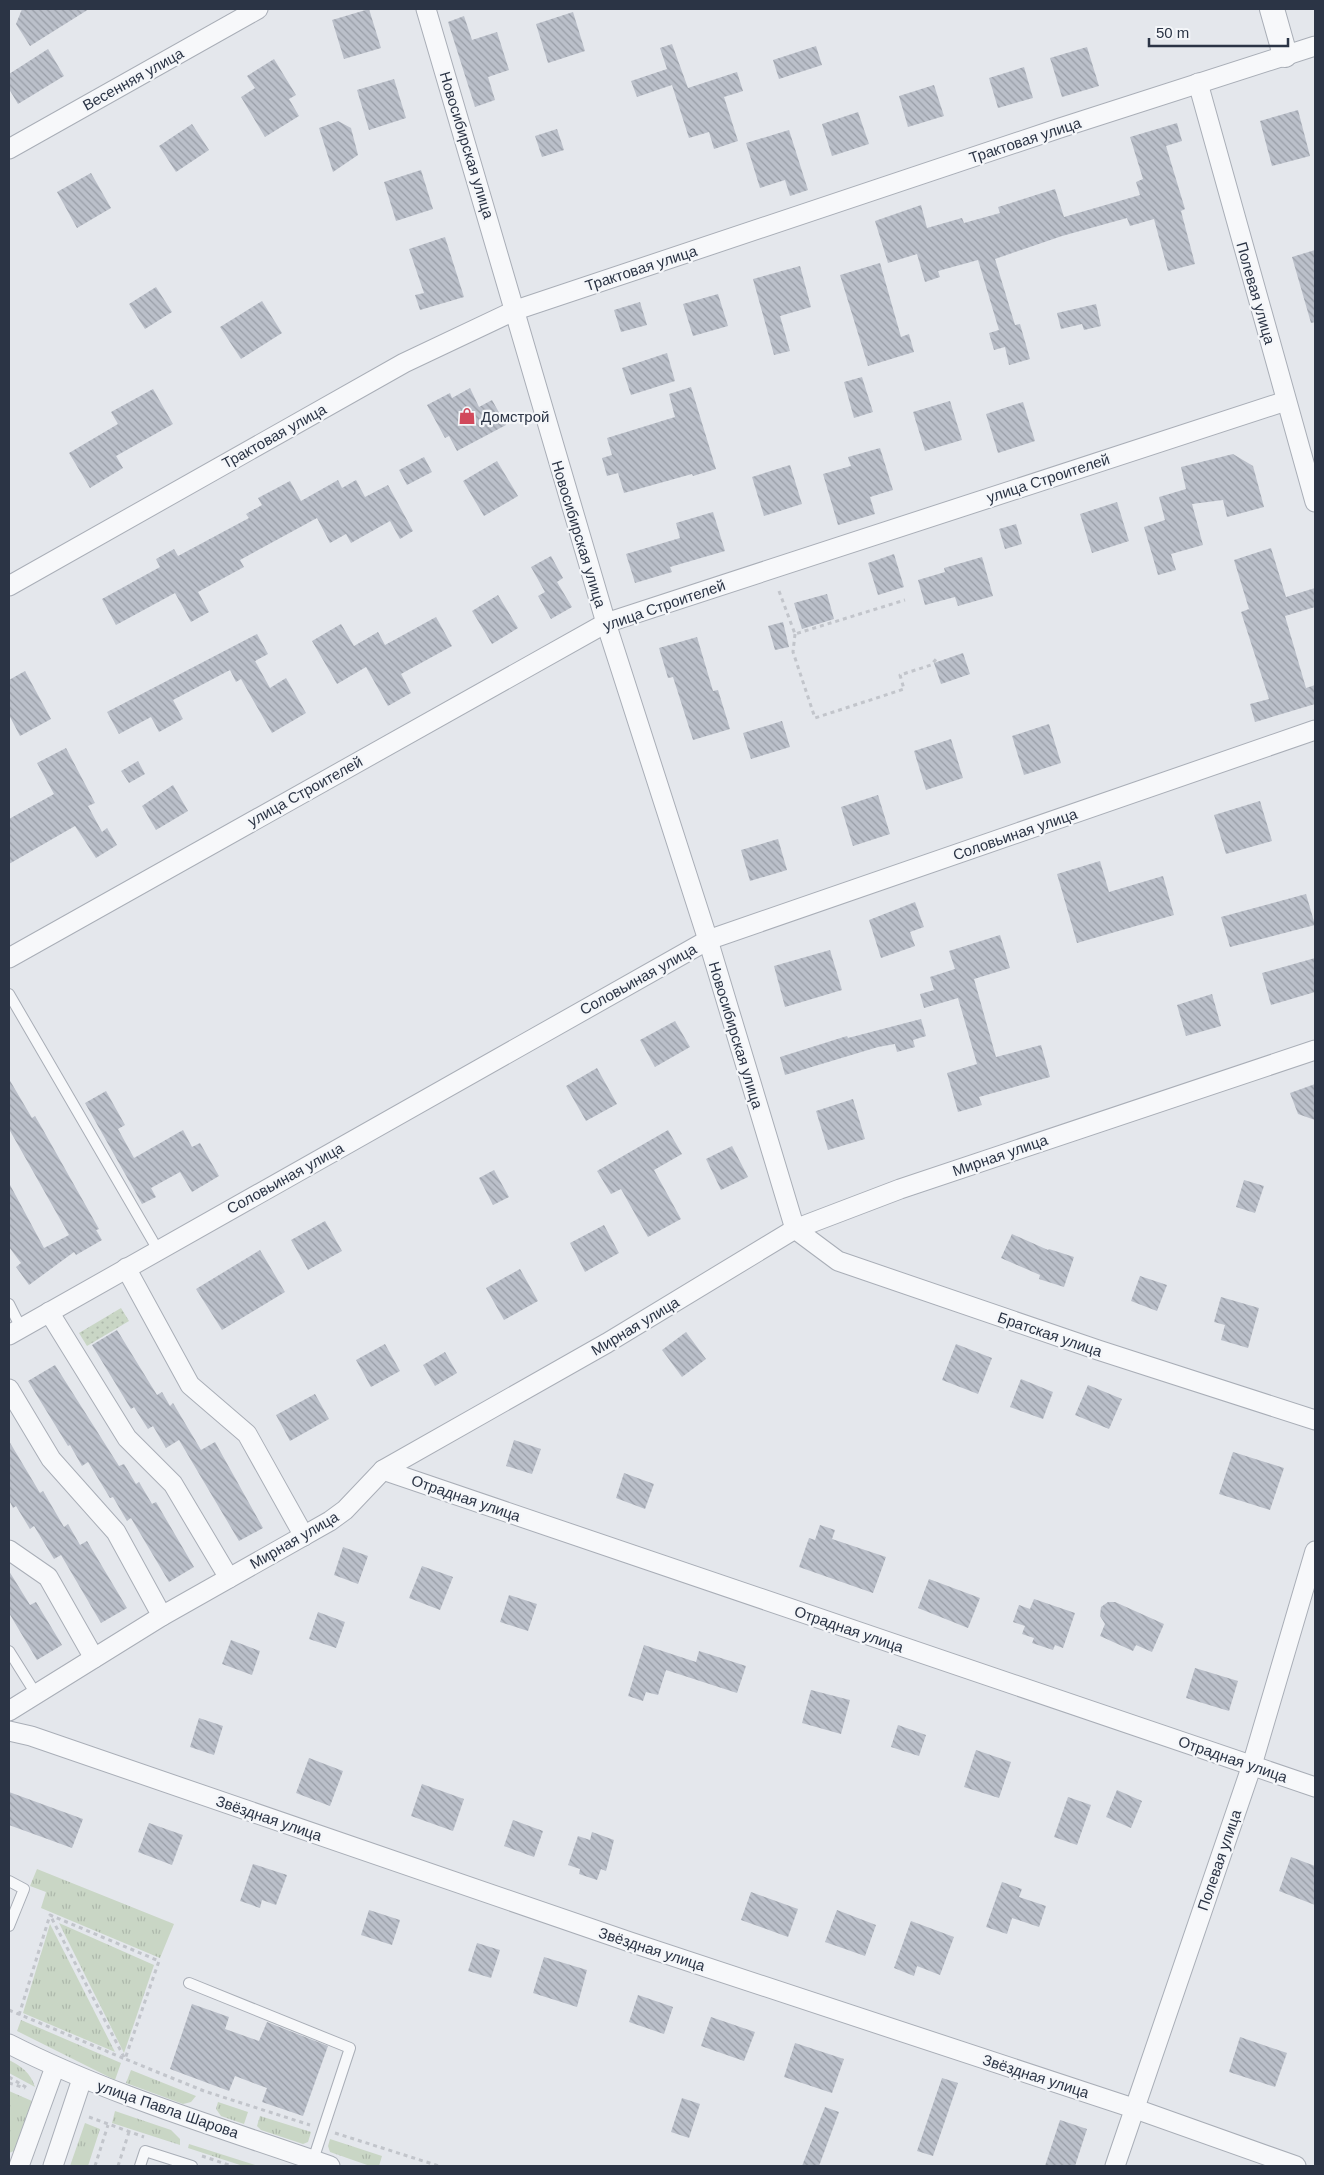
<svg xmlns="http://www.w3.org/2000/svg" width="1324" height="2175" font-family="Helvetica,sans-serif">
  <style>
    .grass { fill: url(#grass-tufts) }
    .park { fill: url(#park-dots) }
    .building { fill: url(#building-back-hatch) }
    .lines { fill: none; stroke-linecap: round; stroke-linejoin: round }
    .service-casing { stroke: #a9aeb7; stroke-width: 12 }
    .minor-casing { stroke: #a9aeb7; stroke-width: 21 }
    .tertiary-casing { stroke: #a9aeb7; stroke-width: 26 }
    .path { stroke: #c2c5cb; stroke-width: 3; stroke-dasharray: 4 4; stroke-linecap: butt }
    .service { stroke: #f7f8fa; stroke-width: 10 }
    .minor { stroke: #f7f8fa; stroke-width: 19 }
    .tertiary { stroke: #f7f8fa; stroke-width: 24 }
    .labels { text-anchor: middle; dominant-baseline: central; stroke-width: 4.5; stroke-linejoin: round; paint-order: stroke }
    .street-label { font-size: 15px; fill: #2b3445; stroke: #f4f6f9 }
    .poi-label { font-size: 15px; fill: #2b3445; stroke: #f4f6f9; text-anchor: start }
  </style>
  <defs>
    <pattern id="grass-tufts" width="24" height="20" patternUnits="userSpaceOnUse" patternTransform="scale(1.25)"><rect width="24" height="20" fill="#c9d6c5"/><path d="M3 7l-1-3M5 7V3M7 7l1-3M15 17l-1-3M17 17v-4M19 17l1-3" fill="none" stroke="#adb8ab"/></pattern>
    <pattern id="park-dots" width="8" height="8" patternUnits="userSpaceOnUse" patternTransform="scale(1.25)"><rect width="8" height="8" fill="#c9d6c5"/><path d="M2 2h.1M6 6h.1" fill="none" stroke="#adb8ab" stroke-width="1.8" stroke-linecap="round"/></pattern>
    <pattern id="building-back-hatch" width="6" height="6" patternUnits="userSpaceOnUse" patternTransform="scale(1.25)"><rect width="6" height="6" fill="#bbc0ca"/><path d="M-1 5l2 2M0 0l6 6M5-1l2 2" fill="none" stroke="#989da6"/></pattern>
  </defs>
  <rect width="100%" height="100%" fill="#e4e7ec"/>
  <g class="grass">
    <path d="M37,1869L174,1924L160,1958L41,1908L46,1892L30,1886Z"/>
    <path d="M59,1923L154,1965L124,2053Z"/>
    <path d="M50,1924L115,2052L23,2013Z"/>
    <path d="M21,2020L121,2063L115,2080L17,2031Z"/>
    <path d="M9,2060C22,2067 30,2072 35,2087L9,2073Z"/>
    <path d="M131,2070L196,2096L191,2102L183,2104L126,2083Z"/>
    <path d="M9,2091L32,2101L14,2151L9,2153Z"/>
    <path d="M218,2102L248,2112L244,2124L221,2116L216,2109Z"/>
    <path d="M115,2111L171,2130L180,2139V2145L112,2123Z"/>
    <path d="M260,2116L311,2132L308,2142L303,2144L261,2130L257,2126Z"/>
    <path d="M85,2123L100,2129L88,2166H70Z"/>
    <path d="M330,2139L382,2156L379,2166H370L330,2152L328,2146Z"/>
    <path d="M189,2144L258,2166H243L188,2148Z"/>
  </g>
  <path class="park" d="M121,1308L129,1321L87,1346L79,1333Z"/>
  <g class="building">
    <path d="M22,9H89L30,46L16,24Z"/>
    <path d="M369,9L381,48L344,59L332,20Z"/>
    <path d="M573,12L585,51L548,63L536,24Z"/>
    <path d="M464,16L472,40L497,32L509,70L488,77L495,100L475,107L448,22Z"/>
    <path d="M672,44L688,88L737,72L743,91L724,97L738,141L714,149L709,132L689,138L672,85L637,97L631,81L667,69L660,48Z"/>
    <path d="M816,46L822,65L779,79L773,60Z"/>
    <path d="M1087,47L1099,86L1062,97L1050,58Z"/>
    <path d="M48,49L64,76L18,104L9,89V74Z"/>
    <path d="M274,59L296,95L289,99L299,116L265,137L241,97L255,88L247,76Z"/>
    <path d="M1024,67L1033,98L998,108L989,78Z"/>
    <path d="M394,79L406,118L369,130L357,90Z"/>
    <path d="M934,85L944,116L908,127L899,96Z"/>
    <path d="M1298,110L1310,156L1272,166L1260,121Z"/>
    <path d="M858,112L869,144L832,156L822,124Z"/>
    <path d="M338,121L351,128L358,155L333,172L319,128Z"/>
    <path d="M1177,123L1182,141L1166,146L1185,209L1181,211L1195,264L1168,271L1154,219L1130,226L1127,218L1062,236L995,259L1015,325L1020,324L1030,359L1009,365L1005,347L994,350L989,333L999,330L978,260L938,271L940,277L925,282L917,254L888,263L875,221L921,205L927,228L962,218L964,223L1000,213L998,207L1055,189L1064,217L1140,195L1136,182L1143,179L1130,137Z"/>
    <path d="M192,124L209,150L176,172L159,146Z"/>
    <path d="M557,129L564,150L542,157L535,136Z"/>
    <path d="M789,130L808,190L790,196L785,180L760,188L746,143Z"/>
    <path d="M421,170L433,209L396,221L384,182Z"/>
    <path d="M91,173L111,208L77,228L57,192Z"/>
    <path d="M445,237L464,297L420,310L415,295L424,293L409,249Z"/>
    <path d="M1315,250V322L1311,323L1292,257Z"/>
    <path d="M880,263L901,337L909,334L914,352L868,366L840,275Z"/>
    <path d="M800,266L811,307L780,316L790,351L774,355L753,279Z"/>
    <path d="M156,287L172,312L145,329L129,304Z"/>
    <path d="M718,294L728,326L693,336L683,304Z"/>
    <path d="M262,301L282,333L241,359L220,327Z"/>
    <path d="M640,302L647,325L621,332L614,310Z"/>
    <path d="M1096,304L1101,326L1084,330L1082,324L1061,329L1057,313Z"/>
    <path d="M667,353L675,381L631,395L622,368Z"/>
    <path d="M862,377L873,412L854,418L844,382Z"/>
    <path d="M691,387L716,469L693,476L692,474L624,493L618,473L607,476L602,458L612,455L607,438L675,417L669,394Z"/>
    <path d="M470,388L479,407L492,400L506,425L457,451L449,436L445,438L427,405L450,393L452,398Z"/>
    <path d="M153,389L173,424L116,456L123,468L90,488L69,453L118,424L111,412Z"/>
    <path d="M950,401L962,440L925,451L913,412Z"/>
    <path d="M1023,402L1035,441L998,453L986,414Z"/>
    <path d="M880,448L893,490L870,497L875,514L838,525L823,474L851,466L848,457Z"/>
    <path d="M1233,454L1253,466L1264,507L1227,517L1223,500L1192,504L1203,545L1171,554L1176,570L1158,575L1144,527L1165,520L1159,497L1186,489L1181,467Z"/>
    <path d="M424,457L432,472L407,485L399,470Z"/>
    <path d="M497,461L518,496L484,516L463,481Z"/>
    <path d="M790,465L802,504L764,516L752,477Z"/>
    <path d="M338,480L342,488L356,480L365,497L388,485L413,531L400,539L390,521L351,543L346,534L330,543L317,518L240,560L244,567L198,592L209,612L191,622L175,593L116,625L102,599L160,567L156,559L174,549L178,556L249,518L246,514L262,505L258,498L290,481L301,501Z"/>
    <path d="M1117,502L1129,541L1092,553L1080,514Z"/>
    <path d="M713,512L725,551L670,567L672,572L635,583L626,554L680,538L676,523Z"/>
    <path d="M1016,524L1022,544L1005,549L999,529Z"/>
    <path d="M1271,548L1286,597L1315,588V607L1285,616L1306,688L1315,685V704L1255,722L1250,704L1269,699L1241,612L1249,609L1234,560Z"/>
    <path d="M894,554L904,587L878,595L868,563Z"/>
    <path d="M551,556L563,578L557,582L572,607L551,619L538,596L545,592L531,567Z"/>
    <path d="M982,557L993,596L958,606L955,597L925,605L918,580L945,572L944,568Z"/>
    <path d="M827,594L834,619L802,629L794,603Z"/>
    <path d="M498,595L518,628L492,644L472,611Z"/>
    <path d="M436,617L452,646L401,674L411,693L388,706L366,667L337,684L312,641L341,624L354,646L378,632L385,645Z"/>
    <path d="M783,622L789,647L775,650L768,626Z"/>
    <path d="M257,634L268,654L255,661L270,688L286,678L306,713L272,733L241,679L236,682L230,670L173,700L183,719L159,732L151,717L119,734L107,712Z"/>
    <path d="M697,637L713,691L718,690L730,729L693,740L673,677L668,678L659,648Z"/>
    <path d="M963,653L970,674L941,684L934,663Z"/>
    <path d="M25,671L51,719L20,736L9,715V680Z"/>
    <path d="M782,721L790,747L751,759L743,733Z"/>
    <path d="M1049,724L1061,763L1024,775L1012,736Z"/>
    <path d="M951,739L963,778L926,790L914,751Z"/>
    <path d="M66,748L95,803L88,806L102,832L107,828L117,845L96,858L75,826L9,864V819L54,794L37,763Z"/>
    <path d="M138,761L145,774L129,783L121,771Z"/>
    <path d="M173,785L188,811L156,830L142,806Z"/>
    <path d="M878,795L890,834L853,846L841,807Z"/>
    <path d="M1260,801L1272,841L1226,854L1214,815Z"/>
    <path d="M778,839L787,870L750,881L741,850Z"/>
    <path d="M1100,861L1109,892L1163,876L1174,915L1077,943L1057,874Z"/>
    <path d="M1306,894L1315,925L1230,947L1221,917Z"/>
    <path d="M915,902L924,927L910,932L915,946L881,958L869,920Z"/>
    <path d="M1000,935L1010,968L974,979L996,1057L1041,1045L1050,1077L979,1097L982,1105L958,1112L947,1073L977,1064L958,998L924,1008L920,994L934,990L930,977L955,969L949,951Z"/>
    <path d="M830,950L842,990L785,1007L774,966Z"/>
    <path d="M1315,958V992L1271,1005L1262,973Z"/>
    <path d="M1212,994L1221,1026L1186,1036L1177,1005Z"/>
    <path d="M921,1019L926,1036L913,1040L915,1047L897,1052L895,1044L878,1047L785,1075L780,1057L847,1036L848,1038Z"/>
    <path d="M675,1021L690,1047L655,1067L640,1040Z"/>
    <path d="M597,1068L617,1104L586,1121L566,1086Z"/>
    <path d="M9,1079L32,1118L35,1116L42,1128L99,1229L96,1230L102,1240L76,1255L74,1252L29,1285L16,1267L21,1263L9,1247V1183L44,1248L69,1235L9,1129Z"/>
    <path d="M1315,1084V1120L1298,1114L1290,1093Z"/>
    <path d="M106,1091L125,1125L118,1129L134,1158L183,1130L192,1147L200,1143L219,1176L192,1192L180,1172L151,1188L156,1197L142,1204L85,1103Z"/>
    <path d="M853,1099L865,1139L828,1150L816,1111Z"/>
    <path d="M668,1130L682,1154L654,1170L681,1219L648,1237L621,1189L611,1194L597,1171Z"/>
    <path d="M732,1146L748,1177L721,1190L706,1159Z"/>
    <path d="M494,1170L509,1197L493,1205L479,1178Z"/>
    <path d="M1244,1180L1264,1186L1255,1213L1236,1207Z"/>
    <path d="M325,1221L342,1251L308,1270L291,1240Z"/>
    <path d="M604,1225L619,1253L585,1272L570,1243Z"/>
    <path d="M1012,1234L1048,1250L1049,1249L1074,1257L1064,1287L1039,1279L1040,1275L1001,1258Z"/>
    <path d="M260,1250L285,1292L222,1330L196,1289Z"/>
    <path d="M520,1269L538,1301L504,1320L486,1288Z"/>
    <path d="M1140,1276L1167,1285L1157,1311L1131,1301Z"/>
    <path d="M1221,1297L1259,1308L1248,1348L1221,1340L1225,1325L1214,1322Z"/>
    <path d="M117,1330L157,1395L162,1392L170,1406L173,1403L201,1450L215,1442L263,1528L239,1541L179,1440L166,1448L153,1426L148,1429L134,1407L131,1409L92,1345Z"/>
    <path d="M686,1332L706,1359L682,1377L662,1350Z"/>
    <path d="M385,1344L400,1371L371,1387L356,1360Z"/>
    <path d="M956,1344L992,1358L978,1394L942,1380Z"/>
    <path d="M445,1352L457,1373L435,1386L423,1365Z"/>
    <path d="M55,1365L119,1466L124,1464L136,1484L139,1482L152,1504L156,1502L194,1567L169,1582L131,1518L127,1521L113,1497L110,1498L88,1462L82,1466L70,1445L68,1446L28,1381Z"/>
    <path d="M1021,1379L1053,1392L1043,1419L1010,1407Z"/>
    <path d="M1088,1385L1122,1399L1109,1429L1075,1415Z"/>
    <path d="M315,1394L329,1419L290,1441L276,1415Z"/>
    <path d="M514,1440L541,1449L532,1474L506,1466Z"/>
    <path d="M9,1441L40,1493L43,1491L64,1527L68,1524L80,1545L87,1541L127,1608L101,1623L61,1555L54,1559L34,1526L30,1529L16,1506L13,1508L9,1500Z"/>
    <path d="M1233,1452L1284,1468L1270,1510L1219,1494Z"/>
    <path d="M624,1473L654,1484L645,1509L616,1498Z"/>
    <path d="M820,1525L835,1530L832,1539L886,1557L873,1593L799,1567L809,1538L815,1540Z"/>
    <path d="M343,1547L368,1556L358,1584L334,1575Z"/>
    <path d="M422,1566L453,1577L440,1610L409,1598Z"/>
    <path d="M9,1571L30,1605L36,1602L62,1645L37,1660L9,1613Z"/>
    <path d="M929,1579L980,1598L968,1628L918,1608Z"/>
    <path d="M509,1595L537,1604L528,1631L500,1622Z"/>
    <path d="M1034,1599L1075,1613L1063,1648L1055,1645L1053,1650L1032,1643L1034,1638L1022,1634L1025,1626L1013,1622L1019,1605L1030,1609Z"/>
    <path d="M1108,1602H1115L1164,1624L1152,1652L1136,1645L1133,1651L1100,1636L1105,1624L1100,1616L1101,1607Z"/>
    <path d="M318,1612L345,1622L336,1648L309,1639Z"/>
    <path d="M231,1640L260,1651L252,1675L222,1664Z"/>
    <path d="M644,1645L696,1662L699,1651L746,1666L737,1693L666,1670L658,1695L646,1692L643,1701L628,1696Z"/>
    <path d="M1195,1668L1238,1681L1229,1711L1186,1698Z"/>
    <path d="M811,1690L850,1700L841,1734L802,1723Z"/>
    <path d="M199,1718L223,1726L214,1755L190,1747Z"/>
    <path d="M898,1725L926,1735L919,1756L891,1747Z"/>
    <path d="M976,1750L1011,1762L999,1798L964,1787Z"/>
    <path d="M309,1758L343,1771L330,1806L296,1793Z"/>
    <path d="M422,1784L464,1799L453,1831L411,1816Z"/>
    <path d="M1117,1790L1142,1801L1131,1828L1106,1817Z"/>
    <path d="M9,1792L83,1819L72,1848L9,1825Z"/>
    <path d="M1068,1797L1091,1805L1077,1845L1054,1837Z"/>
    <path d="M513,1820L543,1831L534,1857L504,1846Z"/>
    <path d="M149,1823L183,1835L172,1865L138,1852Z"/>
    <path d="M592,1832L614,1840L606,1871L601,1869L597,1880L579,1874L580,1869L568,1865L578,1836L590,1840Z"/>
    <path d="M1291,1857L1315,1866V1905L1279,1891Z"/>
    <path d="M253,1864L287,1875L276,1905L262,1900L260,1908L240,1901Z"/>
    <path d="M1002,1882L1022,1889L1019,1897L1046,1906L1039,1927L1012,1918L1007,1934L986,1927Z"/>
    <path d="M751,1892L798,1909L788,1937L741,1920Z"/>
    <path d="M369,1910L400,1920L392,1945L361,1935Z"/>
    <path d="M837,1910L876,1925L865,1956L825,1942Z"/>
    <path d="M911,1921L954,1937L940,1975L917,1966L914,1976L894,1968Z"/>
    <path d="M477,1943L500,1950L491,1978L468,1971Z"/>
    <path d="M544,1957L587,1970L577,2007L533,1993Z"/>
    <path d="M638,1995L673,2007L664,2034L629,2022Z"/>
    <path d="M192,2004L229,2017L225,2029L259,2041L267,2022L328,2046L303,2116L262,2102L267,2088L235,2076L229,2091L170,2069Z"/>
    <path d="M711,2017L755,2032L744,2061L701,2046Z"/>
    <path d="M1240,2037L1287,2053L1275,2087L1229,2072Z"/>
    <path d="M795,2043L844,2059L832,2093L784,2077Z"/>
    <path d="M942,2078L958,2083L933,2156L917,2151Z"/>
    <path d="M682,2098L700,2104L689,2138L671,2132Z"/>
    <path d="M825,2107L839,2112L819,2166H802Z"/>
    <path d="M1060,2120L1087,2129L1075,2166H1045Z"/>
  </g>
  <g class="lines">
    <g class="service-casing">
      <g id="service">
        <path d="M9,994L158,1250"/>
        <path d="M9,1304L21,1328"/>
        <path d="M9,1651L36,1694"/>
        <path d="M9,1881L24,1889L9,1926"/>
        <path d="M189,1983L350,2048L313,2160"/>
        <path d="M140,2166L145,2151L192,2166"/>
      </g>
    </g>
    <g class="minor-casing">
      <g id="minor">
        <path d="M426,9L606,623L708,940L795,1229L838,1261L1098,1350L1315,1420"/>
        <path d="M1198,83L1315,502"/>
        <path d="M9,149L258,9"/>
        <path d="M9,586L404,363L516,310L1060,128L1315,46"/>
        <path d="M9,958L606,623L1286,401"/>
        <path d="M126,1268L190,1385L247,1434L304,1536"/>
        <path d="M49,1312L127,1438L173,1484L229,1578"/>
        <path d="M9,1335L708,940L1315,730"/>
        <path d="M9,1389L51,1459L116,1532L162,1616"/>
        <path d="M383,1470L1315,1787"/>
        <path d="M9,1550L48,1577L94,1658"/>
        <path d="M9,1711L162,1616L330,1521L345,1510L383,1470L607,1343L795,1229L900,1189L1315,1050"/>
        <path d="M9,1731L31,1736L630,1942L1133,2108L1296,2166"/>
        <path d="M9,2044C111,2096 222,2128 330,2166"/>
        <path d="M19,2166L55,2067"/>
        <path d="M53,2166L82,2079"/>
        <path d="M1115,2166L1252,1765L1315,1551"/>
      </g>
    </g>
    <g class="tertiary-casing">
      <path id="tertiary" d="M1272,9L1285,55"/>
    </g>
    <g class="path">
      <path d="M779,591L795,634L905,600"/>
      <path d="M795,634L793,652L815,718L904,689L900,675L931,665L938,657"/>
      <path d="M9,2010L125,2059L50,1915"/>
      <path d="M19,2015L50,1915L159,1961L125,2059L204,2091L310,2125"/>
      <path d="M9,2077L29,2089"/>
      <path d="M9,2083L25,2088"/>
      <path d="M89,2117L144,2137"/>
      <path d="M335,2133L439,2166"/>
      <path d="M202,2156L232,2166"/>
      <path d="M95,2166L108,2125"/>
      <path d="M118,2166L129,2132"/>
    </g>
    <use href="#service" class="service"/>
    <use href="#minor" class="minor"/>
    <use href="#tertiary" class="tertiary"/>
  </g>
  <defs>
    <g id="shop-bare" transform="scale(1.35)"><path d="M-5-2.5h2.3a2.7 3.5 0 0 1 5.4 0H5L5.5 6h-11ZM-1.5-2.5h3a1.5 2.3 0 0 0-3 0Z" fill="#d1495b" stroke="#f4f6f9" stroke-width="2.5" paint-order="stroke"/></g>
  </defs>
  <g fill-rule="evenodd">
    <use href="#shop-bare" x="467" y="416"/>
  </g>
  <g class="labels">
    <g class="street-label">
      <text transform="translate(133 79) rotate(-29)">Весенняя улица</text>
      <text transform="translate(1025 140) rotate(-18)">Трактовая улица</text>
      <text transform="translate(467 145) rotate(73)">Новосибирская улица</text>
      <text transform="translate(641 268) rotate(-18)">Трактовая улица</text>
      <text transform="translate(1256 293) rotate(74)">Полевая улица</text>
      <text transform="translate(274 436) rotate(-29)">Трактовая улица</text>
      <text transform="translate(1048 478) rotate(-18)">улица Строителей</text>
      <text transform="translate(579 534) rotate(73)">Новосибирская улица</text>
      <text transform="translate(664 605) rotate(-19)">улица Строителей</text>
      <text transform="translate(305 791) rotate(-29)">улица Строителей</text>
      <text transform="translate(1015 834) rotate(-19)">Соловьиная улица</text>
      <text transform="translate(638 979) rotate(-29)">Соловьиная улица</text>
      <text transform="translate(736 1035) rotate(73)">Новосибирская улица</text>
      <text transform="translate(1000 1155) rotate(-19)">Мирная улица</text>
      <text transform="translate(285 1178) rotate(-29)">Соловьиная улица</text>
      <text transform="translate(635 1326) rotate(-31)">Мирная улица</text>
      <text transform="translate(1050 1334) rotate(19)">Братская улица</text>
      <text transform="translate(466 1498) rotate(19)">Отрадная улица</text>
      <text transform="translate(294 1540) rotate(-30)">Мирная улица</text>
      <text transform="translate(849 1629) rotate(19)">Отрадная улица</text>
      <text transform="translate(1233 1759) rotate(19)">Отрадная улица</text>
      <text transform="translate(269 1818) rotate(19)">Звёздная улица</text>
      <text transform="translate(1219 1860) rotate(-71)">Полевая улица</text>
      <text transform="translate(652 1949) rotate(18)">Звёздная улица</text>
      <text transform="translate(1036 2076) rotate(18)">Звёздная улица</text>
      <text transform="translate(168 2109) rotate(19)">улица Павла Шарова</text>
    </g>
    <g class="poi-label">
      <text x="481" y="416">Домстрой</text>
    </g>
  </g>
  <rect width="1324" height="2175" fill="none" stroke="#2b3445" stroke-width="20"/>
  <path d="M1149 38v8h139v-8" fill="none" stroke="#2b3445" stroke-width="2.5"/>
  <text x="1156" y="38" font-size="15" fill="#2b3445" stroke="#f4f6f9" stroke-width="4" paint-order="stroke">50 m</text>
</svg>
